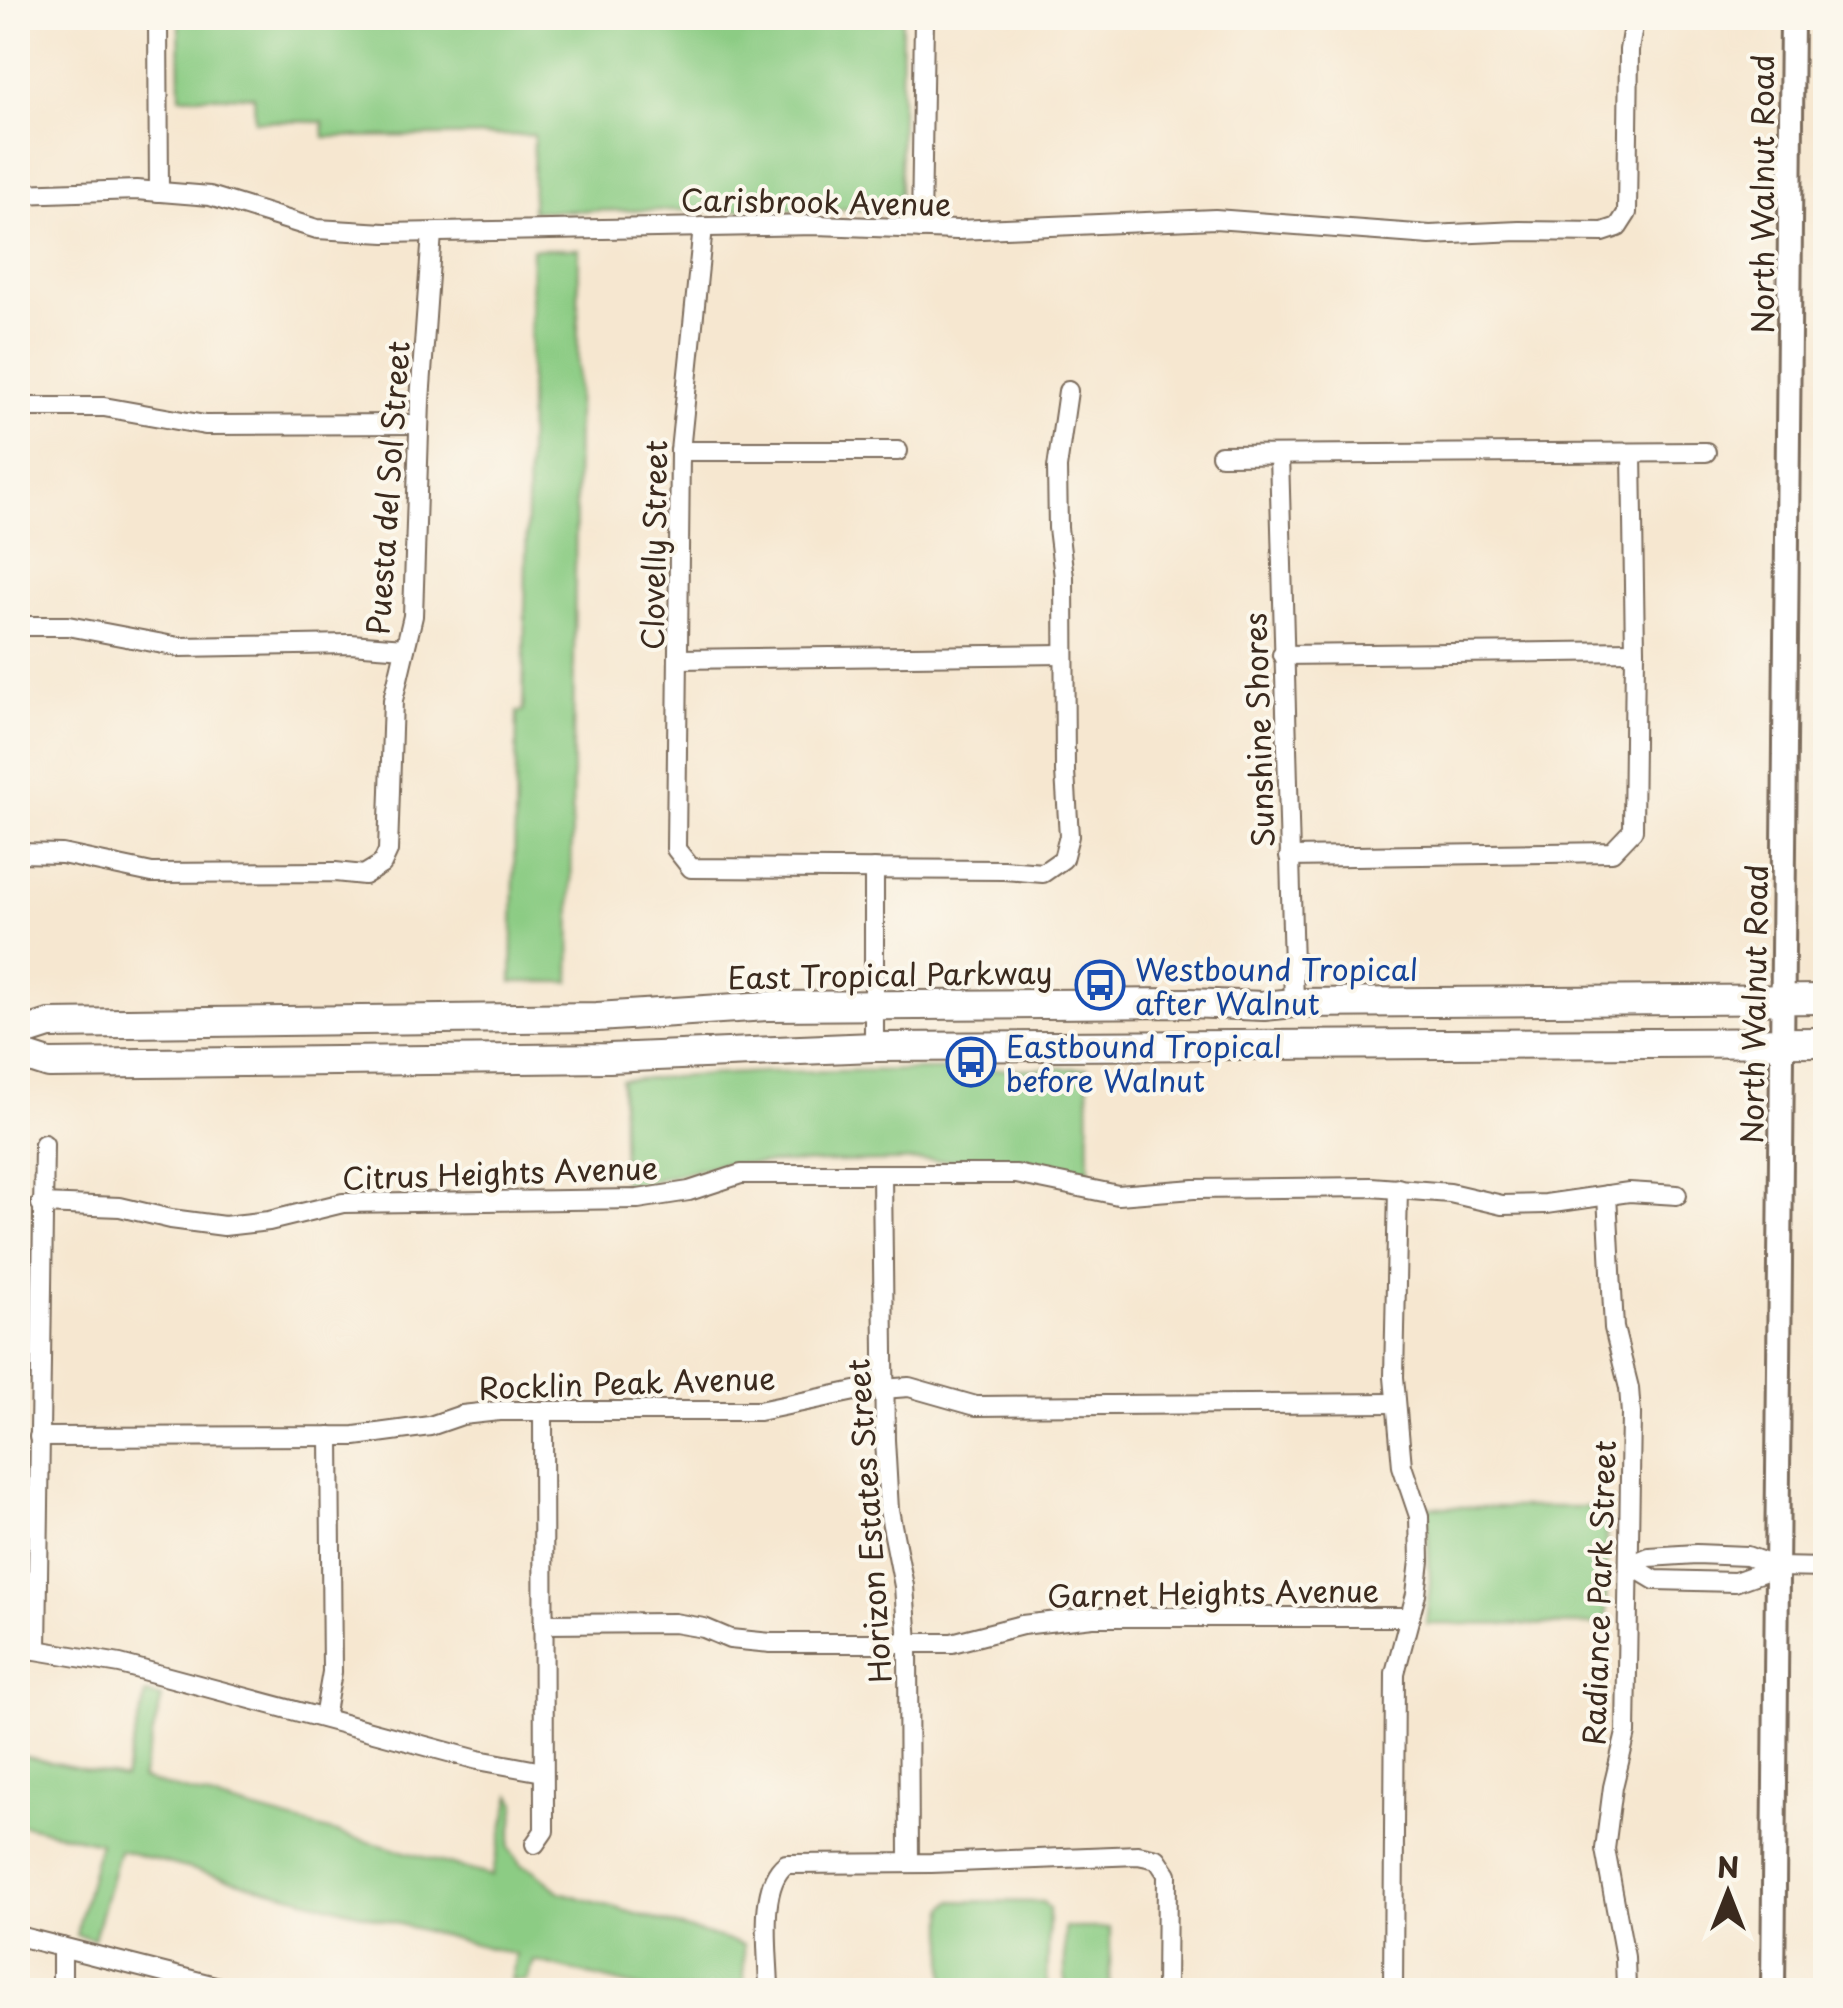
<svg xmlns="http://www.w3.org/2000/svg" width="1843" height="2008" font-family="'Playpen Sans',sans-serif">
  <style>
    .green { fill: #8ccc84; stroke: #647b51; stroke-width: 2.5 }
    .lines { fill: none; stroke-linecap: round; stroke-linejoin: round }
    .minor-casing { stroke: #7c6c5c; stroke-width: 22 }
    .tertiary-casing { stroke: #7c6c5c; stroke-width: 28 }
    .secondary-casing { stroke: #7c6c5c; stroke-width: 32 }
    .minor { stroke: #fff; stroke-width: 18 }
    .tertiary { stroke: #fff; stroke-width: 22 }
    .secondary { stroke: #fff; stroke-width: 28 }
    .labels { text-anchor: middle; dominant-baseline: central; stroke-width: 8; stroke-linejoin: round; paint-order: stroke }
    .street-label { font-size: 30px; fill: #3b2a1e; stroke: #fbf7ec }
    .transit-label { font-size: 30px; fill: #164399; stroke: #fbf7ec; text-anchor: start }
  </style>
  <rect width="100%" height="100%" fill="#fbf7ec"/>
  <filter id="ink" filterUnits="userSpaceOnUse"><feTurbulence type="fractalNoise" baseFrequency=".01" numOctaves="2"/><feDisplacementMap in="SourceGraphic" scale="20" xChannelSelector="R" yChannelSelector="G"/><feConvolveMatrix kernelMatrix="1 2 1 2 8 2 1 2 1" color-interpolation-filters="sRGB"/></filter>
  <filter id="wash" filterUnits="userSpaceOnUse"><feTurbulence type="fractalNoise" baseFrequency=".0048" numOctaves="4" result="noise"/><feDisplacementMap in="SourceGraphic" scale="40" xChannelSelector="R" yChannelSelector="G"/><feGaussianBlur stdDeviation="2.25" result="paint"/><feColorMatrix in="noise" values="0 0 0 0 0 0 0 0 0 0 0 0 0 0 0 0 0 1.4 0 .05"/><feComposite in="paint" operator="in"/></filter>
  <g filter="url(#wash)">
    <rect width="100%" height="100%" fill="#f6e7d0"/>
    <g class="green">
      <path d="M179,18H902L900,194L886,209L532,211L534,135L324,137L323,122L255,121L254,96L180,97Z"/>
      <path d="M532,249H579L570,982H512L517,712H523Z"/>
      <path d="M1088,1068L1089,1173L1008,1159L721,1164L639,1184H623L621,1080L763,1072Z"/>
      <path d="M1427,1507H1606V1625L1426,1624L1430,1582Z"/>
      <path d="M146,1694L162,1698L141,1779L492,1876L511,1795L516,1803L509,1848L521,1865L533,1870L560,1892L744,1945V1990H649L534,1961L527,1981L511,1980L516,1955L119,1850L94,1939L76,1935L99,1843L18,1824V1755L124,1778Z"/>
      <path d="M952,1901L1043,1902L1049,1909L1047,1990H945V1908Z"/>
      <rect x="1065" y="1928" width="45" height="62"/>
    </g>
  </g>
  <g filter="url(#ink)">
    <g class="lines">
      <g class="minor-casing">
        <g id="minor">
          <path d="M158,18L159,192"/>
          <path d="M18,194L136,190L210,196L317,229L385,233L816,225L957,230L1215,219L1430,235L1519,231L1603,232L1618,227L1627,213L1629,50L1633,26L1630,18"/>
          <path d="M703,227L680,451L676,849L691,868L1004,870L1043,873L1063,859L1069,836L1065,772L1064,577L1058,528L1057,468L1068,391"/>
          <path d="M921,229L924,18"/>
          <path d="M18,407H104L205,425L418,424"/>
          <path d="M680,451H898"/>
          <path d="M1221,455L1706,452"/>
          <path d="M1279,455L1294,1003"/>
          <path d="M18,626H68L179,647L350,644L405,648"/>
          <path d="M1282,655L1635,651"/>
          <path d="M678,659L1064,654"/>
          <path d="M18,853L62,854L152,873L335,872L364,875L382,864L388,851L393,700L413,616L420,401L432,233"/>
          <path d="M1289,857L1612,852L1633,830L1635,651L1632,453"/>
          <path d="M874,869V1047"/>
          <path d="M882,1174L885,1440L889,1510L904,1586L908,1643L909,1863"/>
          <path d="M1607,1195L1614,1328L1629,1388L1631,1414L1626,1733L1613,1787L1605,1849L1625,1957L1626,1990"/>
          <path d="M41,1204L120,1207L171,1219L224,1226L269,1221L343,1203L638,1199L689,1191L741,1174H1016L1118,1195L1194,1189L1371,1187L1450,1193L1502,1205L1546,1204L1629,1192L1677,1195"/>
          <path d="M39,1437L355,1436L430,1426L462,1415L499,1411H759L855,1391L909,1387L976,1406L1396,1403"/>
          <path d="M1630,1565L1649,1557L1696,1554L1747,1556L1777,1567L1826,1568"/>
          <path d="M1630,1565L1655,1580L1735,1582L1777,1567"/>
          <path d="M543,1624L674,1623L704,1628L730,1639L771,1643H952L1022,1625L1093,1617H1410"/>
          <path d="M18,1647L120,1664L478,1760L543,1772"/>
          <path d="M37,1650L44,1144"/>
          <path d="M324,1718L332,1672L330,1436"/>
          <path d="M535,1844L544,1831L543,1412"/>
          <path d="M18,1936L231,1990"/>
          <path d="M62,1947V1990"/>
          <path d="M769,1990C769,1955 757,1886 786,1864L931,1863L1138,1855L1157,1859L1167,1874L1166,1990"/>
          <path d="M1393,1990L1395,1673L1416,1594L1420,1561L1419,1516L1402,1466L1394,1377L1398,1188"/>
        </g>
      </g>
      <g class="tertiary-casing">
        <path id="tertiary" d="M1773,1990L1792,18"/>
      </g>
      <g class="secondary-casing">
        <g id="secondary">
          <path d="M18,1034L49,1024L597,1017L767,1006L1188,1003L1264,1006L1294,1003L1826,999"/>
          <path d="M18,1054L49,1064L609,1058L874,1047L1826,1042"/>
        </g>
      </g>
      <use href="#minor" class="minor"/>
      <use href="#tertiary" class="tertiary"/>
      <use href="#secondary" class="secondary"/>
    </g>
  </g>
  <defs>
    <g id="bus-ring" transform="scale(2.5)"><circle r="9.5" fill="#fbf7ec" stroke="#1a4fb4" stroke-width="1.5"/><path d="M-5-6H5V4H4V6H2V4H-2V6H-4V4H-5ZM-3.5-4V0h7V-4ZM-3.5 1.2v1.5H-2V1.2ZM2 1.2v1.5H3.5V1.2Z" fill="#1a4fb4"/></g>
  </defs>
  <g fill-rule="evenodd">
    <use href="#bus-ring" x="1100" y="985"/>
    <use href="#bus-ring" x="971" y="1062"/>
  </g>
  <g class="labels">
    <g class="street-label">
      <text transform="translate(1761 194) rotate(-90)">North Walnut Road</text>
      <text transform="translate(816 201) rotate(1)">Carisbrook Avenue</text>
      <text transform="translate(387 488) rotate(-86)">Puesta del Sol Street</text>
      <text transform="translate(653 545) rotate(-89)">Clovelly Street</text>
      <text transform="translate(1258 730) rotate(-92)">Sunshine Shores</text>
      <text transform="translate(890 974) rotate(-1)">East Tropical Parkway</text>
      <text transform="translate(1753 1004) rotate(-89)">North Walnut Road</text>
      <text transform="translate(500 1172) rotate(-2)">Citrus Heights Avenue</text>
      <text transform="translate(627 1382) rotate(-2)">Rocklin Peak Avenue</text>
      <text transform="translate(868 1521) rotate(-94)">Horizon Estates Street</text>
      <text transform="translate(1213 1592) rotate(-1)">Garnet Heights Avenue</text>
      <text transform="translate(1598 1593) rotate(-88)">Radiance Park Street</text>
    </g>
    <g class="transit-label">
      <text x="1135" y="968">Westbound Tropical<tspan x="1135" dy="34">after Walnut</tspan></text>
      <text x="1006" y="1045">Eastbound Tropical<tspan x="1006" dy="34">before Walnut</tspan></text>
    </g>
  </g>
  <rect width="1843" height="2008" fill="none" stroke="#fbf7ec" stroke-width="60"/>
  <g transform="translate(1728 1893)" stroke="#fbf7ec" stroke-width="8" paint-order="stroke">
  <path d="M0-8L18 38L0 25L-18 38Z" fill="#3b2a1e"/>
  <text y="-15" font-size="28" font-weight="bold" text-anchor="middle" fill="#3b2a1e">N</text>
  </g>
</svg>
